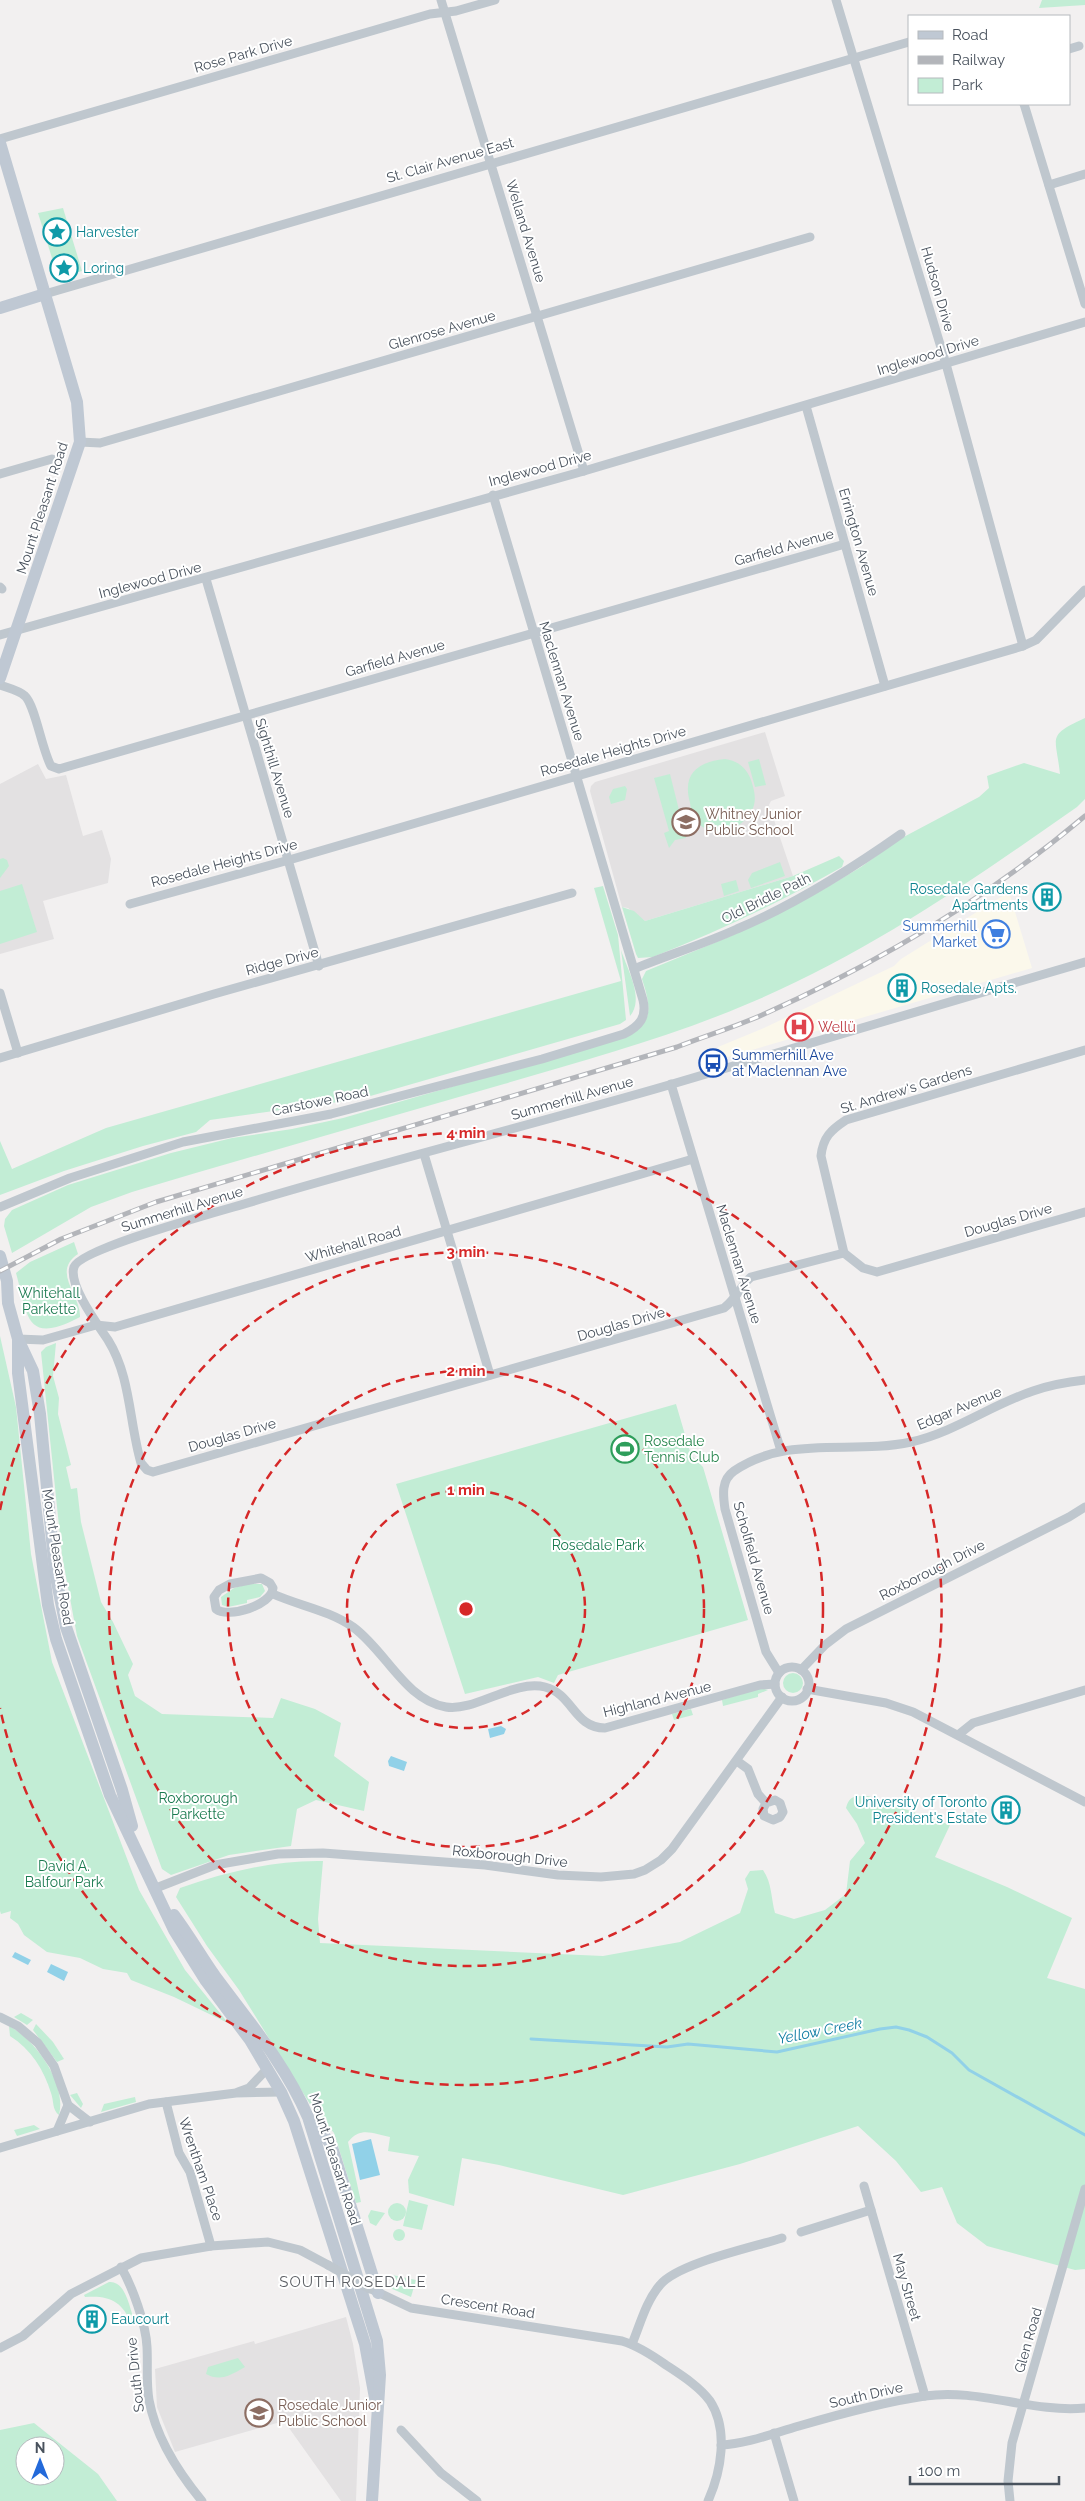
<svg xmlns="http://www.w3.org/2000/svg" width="1085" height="2501" font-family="Raleway,sans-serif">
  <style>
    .commercial { fill: #fbf8eb }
    .education { fill: #e3e1e2 }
    .green { fill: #c2edd5; fill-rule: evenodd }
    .water { fill: #91d1e8 }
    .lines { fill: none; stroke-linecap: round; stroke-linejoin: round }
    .stream { stroke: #91d1e8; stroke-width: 3 }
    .minor { stroke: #bfc7ce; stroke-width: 9 }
    .secondary { stroke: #bfc8d3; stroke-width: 12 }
    .rail-casing { stroke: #b3b5ba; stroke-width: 5 }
    .rail { stroke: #fff; stroke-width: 3; stroke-dasharray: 9; stroke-linecap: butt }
    .minor-bridge { stroke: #bfc7ce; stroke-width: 9 }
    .ring { fill: none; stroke: #d62828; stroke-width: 2.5; stroke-dasharray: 9 6 }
    .labels { text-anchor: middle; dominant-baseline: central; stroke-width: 4; stroke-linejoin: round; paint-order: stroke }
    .street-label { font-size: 14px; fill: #49525d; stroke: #fff }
    .culture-label { font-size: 14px; fill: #0d838f; stroke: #fff; text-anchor: start }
    .education-label { font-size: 14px; fill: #785e54; stroke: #fff; text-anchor: start }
    .shop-label { font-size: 14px; fill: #366cbe; stroke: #fff; text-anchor: end }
    .health-label { font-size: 14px; fill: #be3a42; stroke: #fff; text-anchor: start }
    .transit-label { font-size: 14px; fill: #164399; stroke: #fff; text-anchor: start }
    .park-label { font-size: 14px; fill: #1c7b51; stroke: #fff }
    .leisure-label { font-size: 14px; fill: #27864d; stroke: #fff; text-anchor: start }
    .water-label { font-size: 15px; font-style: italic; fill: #147fa5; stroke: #fff }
    .neighbourhood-label { font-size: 15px; letter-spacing: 1px; fill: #5d6065; stroke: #fff }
    .centre { fill: #d62828; stroke: #fff; stroke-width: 2.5 }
    .ring-label { font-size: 15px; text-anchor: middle; font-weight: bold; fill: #d62828; stroke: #fff; stroke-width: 4; stroke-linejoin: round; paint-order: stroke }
  </style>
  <rect width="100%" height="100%" fill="#f2f0f0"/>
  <path class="commercial" d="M1009,892L1032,968L721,1059L718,1047L764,1028L894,966L901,959Z"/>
  <g class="education">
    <path d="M765,732L785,796L771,801L769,805L793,876L645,921L628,908L622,907L590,791L591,786L595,782Z"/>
    <path d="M38,764L46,779L66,775L83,836L102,830L111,859L108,883L43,901L54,939L0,954V784Z"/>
    <path d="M346,2317L353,2344L360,2388L356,2501H341L284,2421L175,2452L157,2407L155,2369L254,2341L255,2344Z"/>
  </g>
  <g class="green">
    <path d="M1042,0H1085V5L1039,8Z"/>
    <path d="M63,208L82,271L60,277L57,274L38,213Z"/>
    <path d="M1085,718V799L1077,807C971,881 866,955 745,1005C667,1038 586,1060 504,1084C380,1120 256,1155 132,1192L91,1207L12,1253L4,1226L5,1219L12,1210L68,1185L171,1153L232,1138L292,1129L343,1118L628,1036C655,1022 650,1004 642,979L646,971L731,936L824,889L861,867L898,840L979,797L989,788L987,776L1024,763L1060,774C1056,736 1046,736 1085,718Z"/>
    <path d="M725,759C739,761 748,769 752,783C754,790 756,797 754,805C748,829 712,841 696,821C692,816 691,809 690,803C682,774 697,762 725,759Z"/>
    <path d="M759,759L766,785L755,787L748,762Z"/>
    <path d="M670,774L686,838L675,840L669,848L664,833L669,831L654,778Z"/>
    <path d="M625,786L627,789L625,800L611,804L609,797L613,789Z"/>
    <path d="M839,856L844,861L842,867C781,902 718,931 653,957L638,958L636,954L622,907L634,911L645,921L793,876Z"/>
    <path d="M3,858L7,860L9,866L0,878V859Z"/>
    <path d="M780,862L785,876L751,888L748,880L752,873Z"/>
    <path d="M736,880L739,891L724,896L721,884Z"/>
    <path d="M22,884L37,932L0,944V891Z"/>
    <path d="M603,886L618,935L626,1020L620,1024L360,1099L210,1120L196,1132L143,1146L64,1171L0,1195V1141L12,1169L106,1128L621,981L594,888Z"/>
    <path d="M621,950C627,969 645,999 630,1016Z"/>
    <path d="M74,1242L78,1254C51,1272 81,1295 80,1317C25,1346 28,1316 16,1273L30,1262Z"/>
    <path d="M0,1336L16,1407L31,1554L52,1662L139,1890L185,1970L228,2023L174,1997L131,1980L127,1973L103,1969L80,1958L47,1952L24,1935L18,1924L10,1918L11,1911L1,1914L0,1911Z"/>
    <path d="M56,1343L53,1376L59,1398L58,1414L71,1465L66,1467L71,1489L77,1488L81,1522L101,1602L113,1622L133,1664L128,1675L135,1696L162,1714L273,1718L281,1698L315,1709L341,1723L334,1756L369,1782L364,1811L316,1800L297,1809L291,1846L229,1855L171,1875L162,1869L77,1636L62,1555L41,1352L46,1347Z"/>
    <path d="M676,1404L691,1455L703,1467L748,1620L558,1675L554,1683L538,1677L465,1694L396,1484Z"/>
    <path d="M248,1584H262L265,1591L260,1597L247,1600V1603L228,1607L222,1605L221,1597L234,1588Z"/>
    <circle cx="793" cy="1683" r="10"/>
    <path d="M761,1688L768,1690L758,1694V1697L723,1706L722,1700Z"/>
    <path d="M691,1709L693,1715L674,1720L672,1714Z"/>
    <path d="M868,1796L950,1825L935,1857L1007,1887L1072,1918L1047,1978L1085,1989V2269L1075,2270L987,2246L957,2223L942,2187L921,2192L896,2161L858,2126L740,2164L623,2195L499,2165L462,2158L454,2206L409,2193L408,2180L419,2156L388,2151L390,2137C373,2134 361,2126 348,2142L361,2202L356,2203L334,2133L313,2109L239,1990L207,1946L176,1897L180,1888C226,1872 274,1860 323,1861L318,1919L320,1943L603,1956L680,1942L740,1913L748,1889L745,1879L750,1871L763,1870C772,1883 771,1898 775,1913L794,1919L825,1910L846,1894L850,1861L865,1843L857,1824L846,1808C849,1795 856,1796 868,1796Z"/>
    <path d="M21,2013L33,2020L27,2025L14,2017Z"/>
    <path d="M36,2024L53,2042L64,2059L57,2062L33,2030Z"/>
    <path d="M9,2026C36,2040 67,2084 59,2115C52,2110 54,2101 51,2093C44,2070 31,2049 10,2036Z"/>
    <path d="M77,2093L83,2104L81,2108L70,2095Z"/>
    <path d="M135,2097L136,2102L101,2112L104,2104Z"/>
    <path d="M34,2125L40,2129L17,2136L14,2130Z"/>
    <path d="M409,2200L428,2205L422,2230L403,2226Z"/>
    <circle cx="397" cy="2212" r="9"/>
    <path d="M371,2210L385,2213L376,2226L370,2223L368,2216Z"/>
    <circle cx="399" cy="2235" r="6"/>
    <path d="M392,2275L416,2280L411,2297L390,2288Z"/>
    <path d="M109,2282C126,2280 130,2310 135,2323H131C122,2301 109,2295 85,2297L84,2295Z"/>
    <path d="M238,2358L245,2367C231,2375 220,2382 206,2374L208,2367Z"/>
    <path d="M34,2423L98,2474L117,2501H0V2430ZM25,2446H55V2476H25Z"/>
  </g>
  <g class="water">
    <path d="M501,1726L506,1729L504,1734L490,1738L488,1729Z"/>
    <path d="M391,1756L407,1762L404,1771L389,1766L388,1761Z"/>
    <path d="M15,1952L31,1960L28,1965L12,1957Z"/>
    <path d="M51,1964L68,1972L64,1981L47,1972Z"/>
    <path d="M371,2139L380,2175L360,2180L352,2144Z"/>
  </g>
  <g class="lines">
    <path class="stream" d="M531,2039L667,2047L688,2044L777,2052L880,2029L896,2027L909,2030L927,2037L952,2053L969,2070L1085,2135"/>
    <g class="minor">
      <path d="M441,0L584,471"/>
      <path d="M836,0L946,364L1023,646"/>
      <path d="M1069,49L1079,46"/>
      <path d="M1024,104L1085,304"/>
      <path d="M0,139L430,14L456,11L495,0"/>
      <path d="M1049,185L1085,174"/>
      <path d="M45,294L909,42"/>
      <path d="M806,406L885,686"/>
      <path d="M80,442L100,443L810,237"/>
      <path d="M0,474L52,459"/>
      <path d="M206,579L319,966"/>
      <path d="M0,587L2,589"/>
      <path d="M0,635L584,471L1085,322"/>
      <path d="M0,685C8,688 19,690 25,696C35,705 42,750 51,766L59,769L845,544"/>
      <path d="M130,904L289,860L1023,646L1036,640L1085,590"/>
      <path d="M634,969C668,955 704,944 737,929C796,904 850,870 901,834"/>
      <path d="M0,993L18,1053"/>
      <path d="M0,1058L214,994L572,893"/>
      <path d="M671,1084L781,1451"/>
      <path d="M424,1154L490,1375"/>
      <path d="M0,1207L70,1178L183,1142L331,1114L542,1059L624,1034C640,1026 647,1017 643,1000L493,495"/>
      <path d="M844,1253L751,1277C740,1286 738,1297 724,1308L153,1472L147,1470L141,1463C129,1422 131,1377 108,1340C98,1325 68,1285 74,1267C81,1247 237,1207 264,1198C399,1158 535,1124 669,1085C808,1044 946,1003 1085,962"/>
      <path d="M844,1253L821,1156C823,1137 831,1130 846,1120L1085,1050"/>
      <path d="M844,1253L863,1268L877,1272L1085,1212"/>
      <path d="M18,1339L43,1340L96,1325L115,1327L693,1159"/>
      <path d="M261,1578L270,1583L273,1588C272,1605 228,1619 216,1609L214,1597L219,1590L230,1584Z"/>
      <path d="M273,1594C300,1606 328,1610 353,1627C386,1651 405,1700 446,1707C475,1712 514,1679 545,1687C573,1694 574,1728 605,1728L760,1685L775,1684"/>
      <circle cx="792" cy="1684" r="17"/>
      <path d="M801,1670L825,1645L846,1629L1069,1517L1085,1507"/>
      <path d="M779,1673L766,1652L725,1509C723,1495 721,1480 734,1471C788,1434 852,1455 911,1442C955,1432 991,1405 1033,1391C1050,1385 1067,1382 1085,1380"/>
      <path d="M807,1689L886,1703L913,1712L1085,1802"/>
      <path d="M958,1735L973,1723L1085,1690"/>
      <path d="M737,1761L748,1769L758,1794L766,1803L763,1809L764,1816L773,1820L780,1817L783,1812L780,1803L775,1800L766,1803"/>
      <path d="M156,1888L215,1865L278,1854L323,1853L485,1865L558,1875L601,1877L634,1874L645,1870L661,1860L672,1849L782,1697"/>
      <path d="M0,2017L18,2026L38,2043L54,2066L68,2105L90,2122"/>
      <path d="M238,2092L249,2088L267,2069"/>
      <path d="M166,2102L179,2153L190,2172L211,2246"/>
      <path d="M57,2131L68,2105"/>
      <path d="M0,2148L149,2104L236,2093L281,2092"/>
      <path d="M864,2186L925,2396"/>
      <path d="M801,2232L871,2210"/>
      <path d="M121,2267C132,2286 146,2324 147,2347C148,2365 146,2382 149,2400C156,2438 178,2472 202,2501"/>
      <path d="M373,2290L411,2308L622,2341C638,2346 652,2355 666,2365C681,2375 699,2386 710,2401C729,2430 721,2472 708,2501"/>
      <path d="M632,2344C640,2325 646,2301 660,2285C678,2263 754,2247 782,2238"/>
      <path d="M0,2348L23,2336L71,2294L141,2258L211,2246L268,2242L300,2250L328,2265"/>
      <path d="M401,2430L441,2473L477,2501"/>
      <path d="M774,2433L794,2501"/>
      <path d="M721,2445C747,2444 774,2433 799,2426C840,2414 883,2402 925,2396C978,2388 1032,2413 1085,2408"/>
      <path d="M1010,2501L1008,2481L1012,2443L1085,2189"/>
    </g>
    <g class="secondary">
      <path d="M0,143L77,402L80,442L0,678"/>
      <path d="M0,308L45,294"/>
      <path d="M0,1256L7,1281L8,1303L18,1339L33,1371L40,1414L55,1572L66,1627L122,1790L132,1826"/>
      <path d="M18,1339V1373L48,1605L56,1639L110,1795L174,1930L206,1981L250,2040L281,2092L294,2121L365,2344L377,2409"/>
      <path d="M174,1915C189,1935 201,1956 215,1976C249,2022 285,2064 308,2117L377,2341L380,2375L372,2501"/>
      <path d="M312,2122L331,2144L378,2293"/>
    </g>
    <g class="rail-casing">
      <path id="rail" d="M0,1271L61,1239L156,1202L677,1047C705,1036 735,1027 762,1015C878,963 988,898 1085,816"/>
    </g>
    <use href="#rail" class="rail"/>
    <path class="minor-bridge" d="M328,2265L370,2289"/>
  </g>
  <g class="ring">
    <circle cx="466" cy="1609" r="119"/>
    <circle cx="466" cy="1609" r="238"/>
    <circle cx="466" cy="1609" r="357"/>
    <path d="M0 1510A476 476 0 1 1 0 1708"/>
  </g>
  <defs>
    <g id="sight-ring" transform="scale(1.4375)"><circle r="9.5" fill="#fff" stroke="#0f9aa8" stroke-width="1.5"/><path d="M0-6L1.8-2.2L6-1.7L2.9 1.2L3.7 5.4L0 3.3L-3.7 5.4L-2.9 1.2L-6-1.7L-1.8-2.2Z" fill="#0f9aa8"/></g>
    <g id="school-ring" transform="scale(1.4375)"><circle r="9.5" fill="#fff" stroke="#8d6e63" stroke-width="1.5"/><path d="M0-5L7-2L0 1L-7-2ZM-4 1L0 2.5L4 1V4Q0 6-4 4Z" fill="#8d6e63"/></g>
    <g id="building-ring" transform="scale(1.4375)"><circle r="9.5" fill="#fff" stroke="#0f9aa8" stroke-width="1.5"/><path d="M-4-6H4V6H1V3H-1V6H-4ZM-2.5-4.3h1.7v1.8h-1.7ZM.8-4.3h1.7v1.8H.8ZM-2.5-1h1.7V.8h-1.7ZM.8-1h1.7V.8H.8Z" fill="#0f9aa8"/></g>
    <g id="supermarket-ring" transform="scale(1.4375)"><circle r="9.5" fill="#fff" stroke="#3f7fe0" stroke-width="1.5"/><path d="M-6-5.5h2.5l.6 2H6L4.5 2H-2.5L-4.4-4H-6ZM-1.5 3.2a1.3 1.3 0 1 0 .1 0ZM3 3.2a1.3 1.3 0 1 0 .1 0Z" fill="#3f7fe0"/></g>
    <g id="hospital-ring" transform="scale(1.4375)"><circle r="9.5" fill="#fff" stroke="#e0444e" stroke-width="1.5"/><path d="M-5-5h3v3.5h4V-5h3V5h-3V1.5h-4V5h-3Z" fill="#e0444e"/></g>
    <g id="bus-ring" transform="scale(1.4375)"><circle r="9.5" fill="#fff" stroke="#1a4fb4" stroke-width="1.5"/><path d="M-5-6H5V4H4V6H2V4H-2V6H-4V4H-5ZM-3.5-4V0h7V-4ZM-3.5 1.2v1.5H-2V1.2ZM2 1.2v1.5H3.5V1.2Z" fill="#1a4fb4"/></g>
    <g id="stadium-ring" transform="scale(1.4375)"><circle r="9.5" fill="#fff" stroke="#2e9e5b" stroke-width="1.5"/><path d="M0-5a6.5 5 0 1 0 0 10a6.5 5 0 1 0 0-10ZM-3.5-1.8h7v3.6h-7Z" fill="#2e9e5b"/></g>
  </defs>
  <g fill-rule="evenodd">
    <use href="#sight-ring" x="57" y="232"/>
    <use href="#sight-ring" x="64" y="268"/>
    <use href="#school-ring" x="686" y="822"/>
    <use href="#building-ring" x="1047" y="897"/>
    <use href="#supermarket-ring" x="996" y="934"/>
    <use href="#building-ring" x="902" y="988"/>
    <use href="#hospital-ring" x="799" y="1027"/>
    <use href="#bus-ring" x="713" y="1063"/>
    <use href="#stadium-ring" x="625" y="1449"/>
    <use href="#building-ring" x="1006" y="1810"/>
    <use href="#building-ring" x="92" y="2319"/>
    <use href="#school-ring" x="259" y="2413"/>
  </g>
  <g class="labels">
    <g class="street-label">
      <text transform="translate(243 54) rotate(-16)">Rose Park Drive</text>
      <text transform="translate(450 160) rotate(-16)">St. Clair Avenue East</text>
      <text transform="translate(526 231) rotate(73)">Welland Avenue</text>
      <text transform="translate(938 289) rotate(74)">Hudson Drive</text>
      <text transform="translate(442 330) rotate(-16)">Glenrose Avenue</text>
      <text transform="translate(928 355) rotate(-17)">Inglewood Drive</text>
      <text transform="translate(540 468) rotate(-15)">Inglewood Drive</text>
      <text transform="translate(42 508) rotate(-72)">Mount Pleasant Road</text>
      <text transform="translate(859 542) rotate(74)">Errington Avenue</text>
      <text transform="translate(784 547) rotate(-16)">Garfield Avenue</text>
      <text transform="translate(150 580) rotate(-15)">Inglewood Drive</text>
      <text transform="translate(395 658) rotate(-16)">Garfield Avenue</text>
      <text transform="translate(562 681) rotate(73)">Maclennan Avenue</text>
      <text transform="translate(613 751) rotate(-16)">Rosedale Heights Drive</text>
      <text transform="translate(275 768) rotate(73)">Sighthill Avenue</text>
      <text transform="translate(224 863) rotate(-15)">Rosedale Heights Drive</text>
      <text transform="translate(766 898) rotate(-26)">Old Bridle Path</text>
      <text transform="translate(282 961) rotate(-15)">Ridge Drive</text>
      <text transform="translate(906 1089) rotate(-17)">St. Andrew's Gardens</text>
      <text transform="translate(572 1098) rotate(-16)">Summerhill Avenue</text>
      <text transform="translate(320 1101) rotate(-12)">Carstowe Road</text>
      <text transform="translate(182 1209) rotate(-17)">Summerhill Avenue</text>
      <text transform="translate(1008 1220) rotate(-16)">Douglas Drive</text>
      <text transform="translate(353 1244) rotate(-16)">Whitehall Road</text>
      <text transform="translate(739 1264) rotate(73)">Maclennan Avenue</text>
      <text transform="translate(621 1324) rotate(-16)">Douglas Drive</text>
      <text transform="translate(959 1408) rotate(-23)">Edgar Avenue</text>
      <text transform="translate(232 1435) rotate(-16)">Douglas Drive</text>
      <text transform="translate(58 1557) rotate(81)">Mount Pleasant Road</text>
      <text transform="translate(754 1558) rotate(74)">Scholfield Avenue</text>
      <text transform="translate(932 1570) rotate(-27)">Roxborough Drive</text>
      <text transform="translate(657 1699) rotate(-14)">Highland Avenue</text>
      <text transform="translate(510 1856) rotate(6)">Roxborough Drive</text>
      <text transform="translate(335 2159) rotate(72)">Mount Pleasant Road</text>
      <text transform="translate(201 2169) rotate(71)">Wrentham Place</text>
      <text transform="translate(907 2287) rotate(74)">May Street</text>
      <text transform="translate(488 2306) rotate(9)">Crescent Road</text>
      <text transform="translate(1028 2340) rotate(-74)">Glen Road</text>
      <text transform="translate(135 2375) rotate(-96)">South Drive</text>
      <text transform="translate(866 2395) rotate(-13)">South Drive</text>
    </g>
    <g class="culture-label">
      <text x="76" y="232">Harvester</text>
      <text x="83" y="268">Loring</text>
      <text x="1028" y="889" text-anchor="end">Rosedale Gardens<tspan x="1028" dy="16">Apartments</tspan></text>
      <text x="921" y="988">Rosedale Apts.</text>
      <text x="987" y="1802" text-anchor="end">University of Toronto<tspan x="987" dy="16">President's Estate</tspan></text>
      <text x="111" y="2319">Eaucourt</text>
    </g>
    <g class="education-label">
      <text x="705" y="814">Whitney Junior<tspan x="705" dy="16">Public School</tspan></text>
      <text x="278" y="2405">Rosedale Junior<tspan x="278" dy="16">Public School</tspan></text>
    </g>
    <g class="shop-label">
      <text x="977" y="926">Summerhill<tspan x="977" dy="16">Market</tspan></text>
    </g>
    <g class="health-label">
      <text x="818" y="1027">Wellü</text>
    </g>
    <g class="transit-label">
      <text x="732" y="1055">Summerhill Ave<tspan x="732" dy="16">at Maclennan Ave</tspan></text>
    </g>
    <g class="park-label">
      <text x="49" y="1293">Whitehall<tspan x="49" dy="16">Parkette</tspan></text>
      <text x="598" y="1545">Rosedale Park</text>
      <text x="198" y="1798">Roxborough<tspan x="198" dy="16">Parkette</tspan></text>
      <text x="64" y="1866">David A.<tspan x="64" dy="16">Balfour Park</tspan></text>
    </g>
    <g class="leisure-label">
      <text x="644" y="1441">Rosedale<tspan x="644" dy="16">Tennis Club</tspan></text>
    </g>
    <g class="water-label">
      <text transform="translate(820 2031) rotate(-11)">Yellow Creek</text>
    </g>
    <g class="neighbourhood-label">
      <text x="353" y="2282">SOUTH ROSEDALE</text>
    </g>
  </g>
  <circle cx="466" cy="1609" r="8" class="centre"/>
  <g class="ring-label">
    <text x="466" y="1138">4 min</text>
    <text x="466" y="1257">3 min</text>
    <text x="466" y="1376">2 min</text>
    <text x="466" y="1495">1 min</text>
  </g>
  <rect x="908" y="15" width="162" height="90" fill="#ffffff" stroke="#b6babe"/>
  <rect x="918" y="31" width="25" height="8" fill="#bfc8d3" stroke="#b6babe"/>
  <text x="952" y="40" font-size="15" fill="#49525d">Road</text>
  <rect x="918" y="56" width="25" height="8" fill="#b3b5ba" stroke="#b6babe"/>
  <text x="952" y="65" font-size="15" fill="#49525d">Railway</text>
  <rect x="918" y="78" width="25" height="15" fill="#c2edd5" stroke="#b6babe"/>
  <text x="952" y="90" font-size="15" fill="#49525d">Park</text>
  <g transform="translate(40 2461)"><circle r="24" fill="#ffffff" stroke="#b6babe"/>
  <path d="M0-4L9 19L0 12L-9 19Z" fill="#236ada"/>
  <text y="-8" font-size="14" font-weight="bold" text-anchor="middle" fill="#49525d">N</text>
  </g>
  <path d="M910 2476v8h149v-8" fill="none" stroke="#49525d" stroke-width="2.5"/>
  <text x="918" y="2476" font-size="15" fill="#49525d" stroke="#ffffff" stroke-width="4" paint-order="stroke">100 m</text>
</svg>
